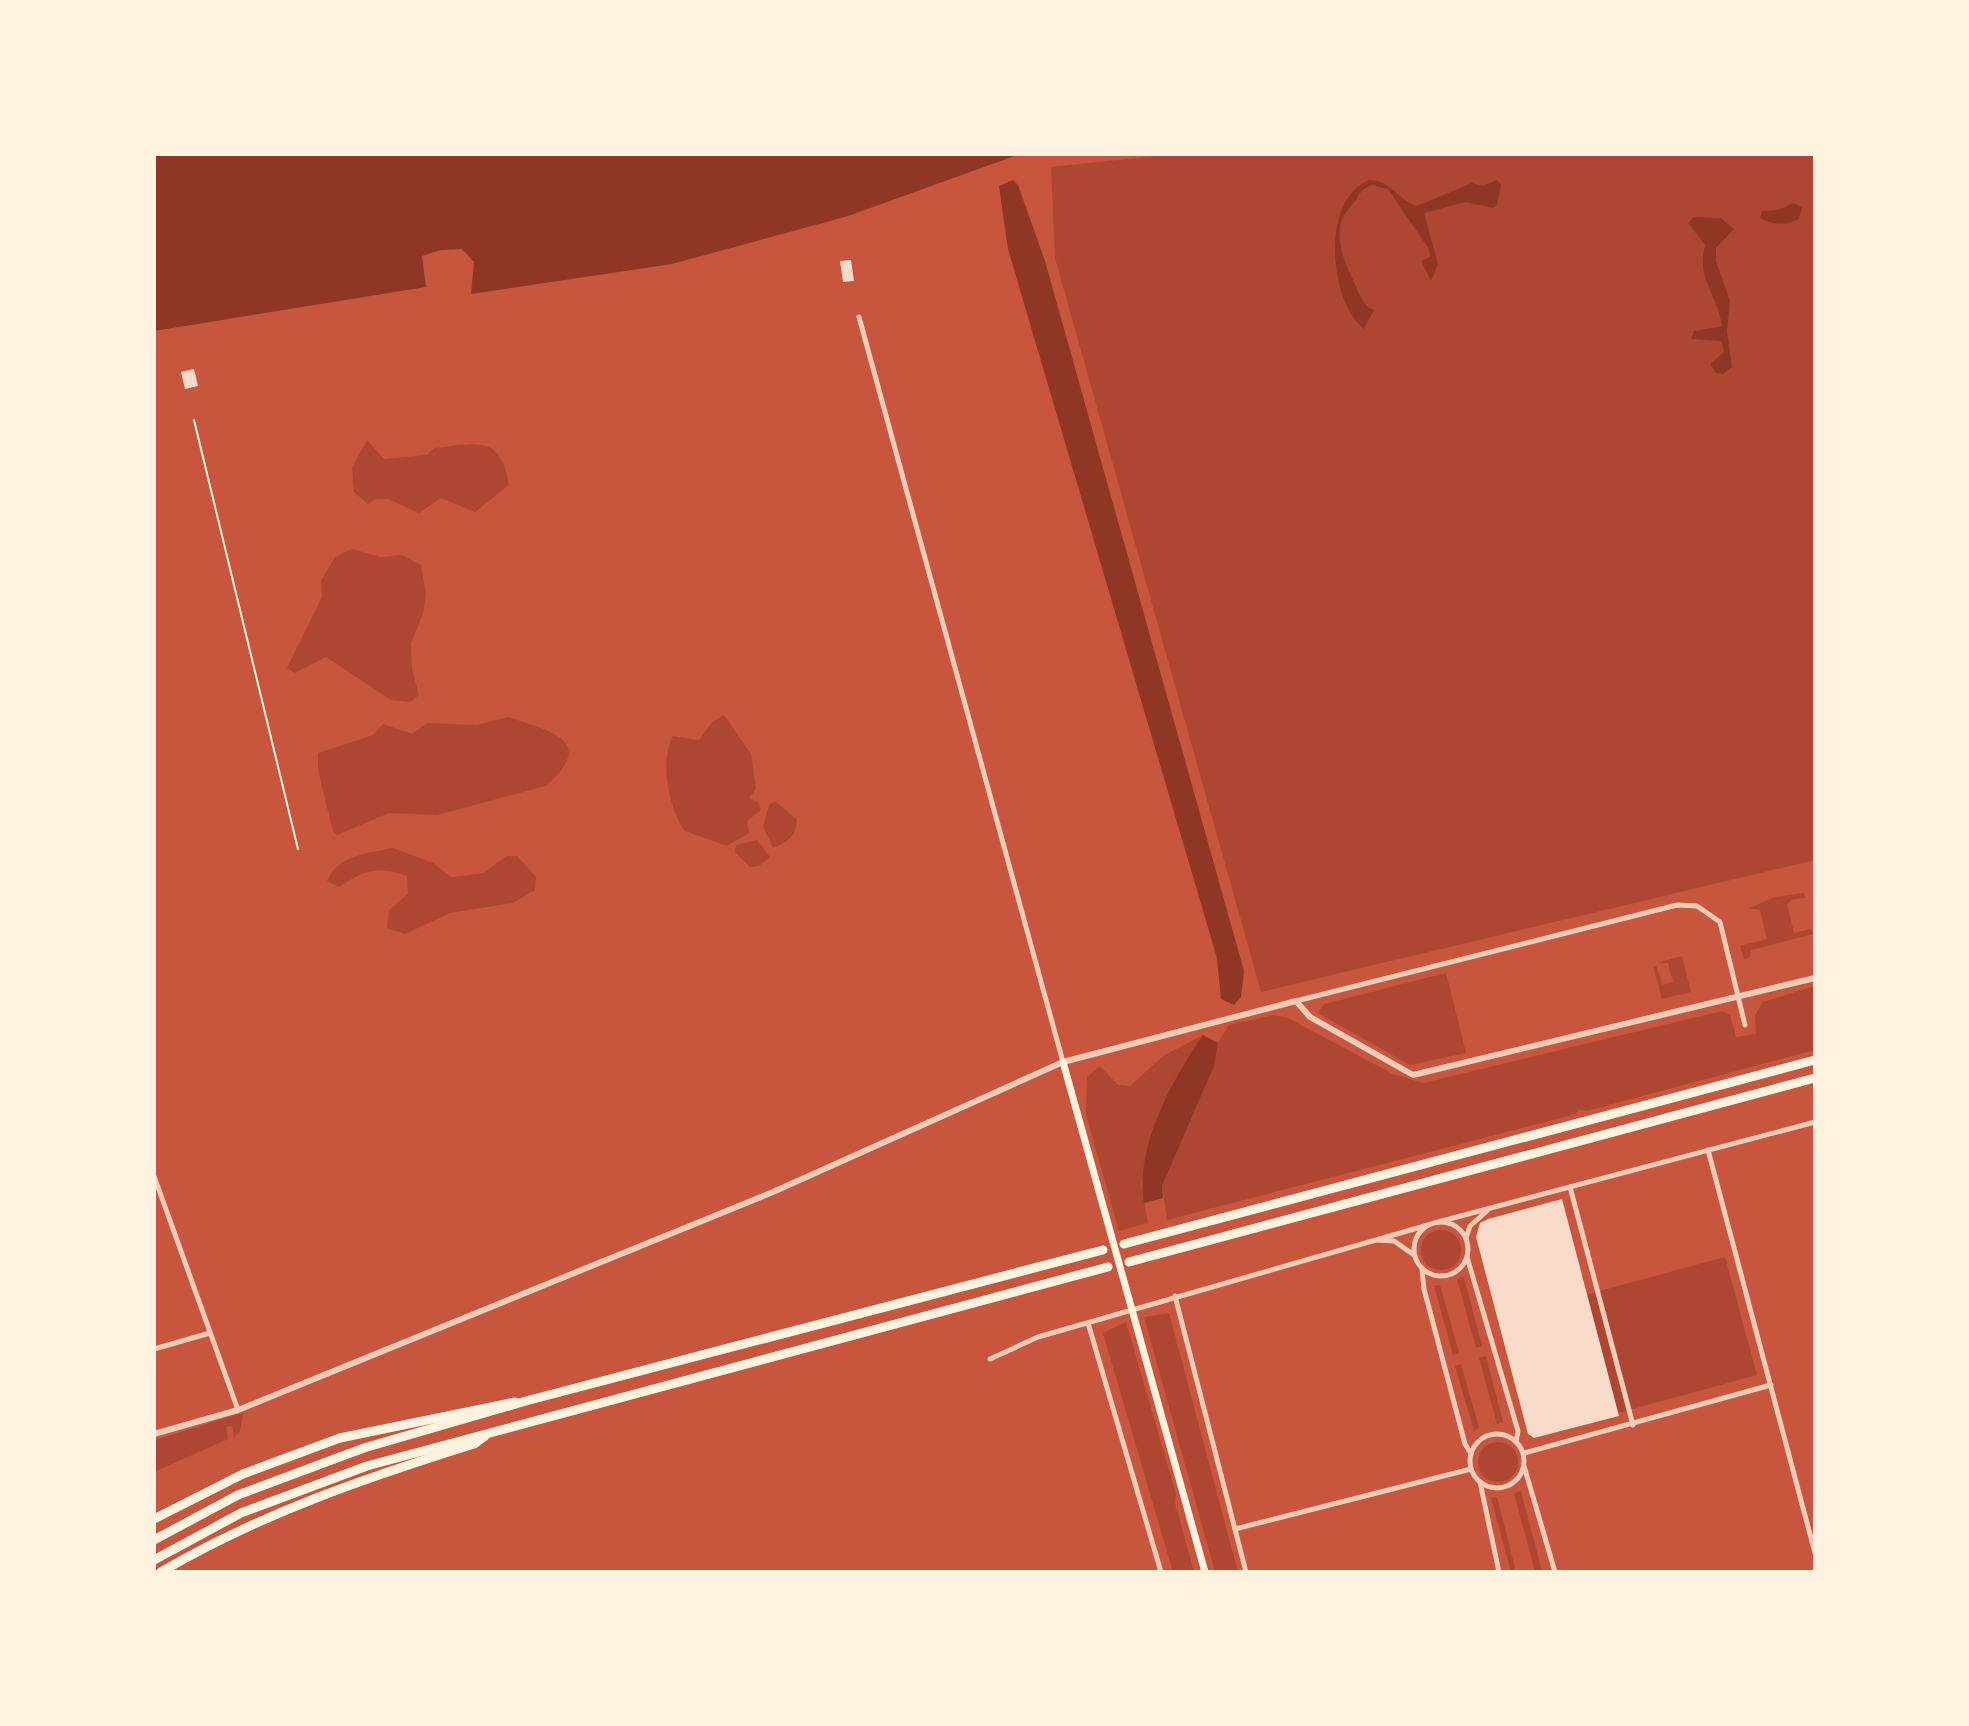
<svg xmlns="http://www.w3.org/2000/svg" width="1969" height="1726" font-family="Roboto,sans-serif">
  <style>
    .green { fill: #ae4732 }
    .water { fill: #8f3625 }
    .building { fill: #f7dbc8 }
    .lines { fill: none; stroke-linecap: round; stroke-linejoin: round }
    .path { stroke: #fff3e0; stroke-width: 2 }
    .minor { stroke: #f1ccb7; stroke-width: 5 }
    .tertiary { stroke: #f1ccb7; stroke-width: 6 }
    .secondary { stroke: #fff3e0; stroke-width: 7 }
    .motorway { stroke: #fff3e0; stroke-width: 9 }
  </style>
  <rect width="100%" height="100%" fill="#c8553d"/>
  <g class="green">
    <path d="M1175,154H1815V860L1261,992L1055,258L1051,167Z"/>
    <path d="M367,440L384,459L427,455L434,448C477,444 500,433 509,485L475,512L441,498L419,513L388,499H376L368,504L354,492L352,467Z"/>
    <path d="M352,549L381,557L402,555L421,565L426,594L423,614L411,643L412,669L419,695L410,702L391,700L326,657L295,673L287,668L322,597L321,581L335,557Z"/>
    <path d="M724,715L751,754L756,789L749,798L759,803L761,810L747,821L749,833L727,846L685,831C669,809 659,760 673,736L699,740L713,721Z"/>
    <path d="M508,717C550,731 598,740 546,786L437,815L389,813L337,835L333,831L318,770V753L373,735L383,724L412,734L427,723L477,725Z"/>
    <path d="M775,801L797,820C796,836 788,842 773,848L763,826L769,805Z"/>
    <path d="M757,840L770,857L759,866L750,867L735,852L736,845Z"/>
    <path d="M393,848L433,863L451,877L484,873L506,856H517L536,877L535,890L513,903L450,913L405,934L387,928L389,910L408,894L407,876C379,865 364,870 339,887L327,881C339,854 367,854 393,848Z"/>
    <path d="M1804,893L1805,898L1793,899L1787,904L1794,933L1811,929L1813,934L1751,950L1750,957L1744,959L1740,946L1767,939L1760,910L1749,908L1775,897Z"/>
    <path d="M1682,956L1691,992L1662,999L1653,966L1657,967L1662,985L1673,982L1668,963H1657Z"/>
    <path d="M1446,973L1466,1053L1410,1065L1318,1013L1324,1004Z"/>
    <path d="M1815,986V1050L1586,1111L1579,1109L1576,1114L1167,1220L1162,1186L1214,1066L1218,1043L1229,1025L1273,1015L1288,1018L1393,1074L1423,1083L1722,1011L1730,1015L1736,1037L1756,1034L1755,1015L1763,1002Z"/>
    <path d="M1203,1035L1166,1103L1141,1183L1148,1223L1119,1231L1086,1115L1087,1077L1100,1066L1118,1085L1130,1086L1163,1056Z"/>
    <circle cx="1441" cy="1250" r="20"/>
    <path d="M1477,1237L1585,1295L1725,1257L1757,1375L1530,1437Z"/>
    <path d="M1464,1277L1482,1346L1476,1348L1457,1279Z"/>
    <path d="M1440,1285L1459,1353L1453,1355L1434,1286Z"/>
    <path d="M1169,1313L1238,1572H1215L1144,1317Z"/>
    <path d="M1126,1322L1176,1494L1175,1503L1194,1572H1173L1103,1333Z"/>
    <path d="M1486,1356L1503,1422L1497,1424L1479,1358Z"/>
    <path d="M1461,1364L1479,1428L1474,1431L1455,1366Z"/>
    <path d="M243,1413L240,1431L234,1438L232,1426L226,1427L228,1439L154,1472V1440Z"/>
    <circle cx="1498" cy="1462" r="20"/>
    <path d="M1521,1491L1542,1572H1535L1514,1493Z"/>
    <path d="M1497,1497L1516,1572H1511L1491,1498Z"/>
  </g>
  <g class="water">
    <path d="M154,154H1020L848,216L672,264L471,294L474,262L462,249L441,250L422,256L426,287L154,331Z"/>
    <path d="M1013,180L1018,185L1045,261L1244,971L1241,997L1234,1005L1221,999L1217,958L1008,249L999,186Z"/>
    <path d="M1369,180C1392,180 1397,200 1417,206L1472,183L1482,186L1497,180L1501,185L1497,205L1493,208L1466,202L1424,213L1438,264L1431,281L1421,261L1430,257L1429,249L1388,189L1372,185C1358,190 1360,197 1351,206C1330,227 1342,258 1354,282C1360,294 1362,306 1374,310L1364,329C1329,302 1320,199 1369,180Z"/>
    <path d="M1794,203L1802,208L1799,219C1786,226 1773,225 1760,218L1762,211L1778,210Z"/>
    <path d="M1694,217L1721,218L1734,229L1716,248V261L1730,301L1727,331L1732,367L1723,374L1716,373L1710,364L1724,352L1721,341L1691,339L1694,331L1722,326C1717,293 1696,279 1705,245L1688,223Z"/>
    <path d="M1203,1035L1218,1043L1214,1066L1162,1186L1163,1198L1144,1203C1135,1147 1172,1080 1203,1035Z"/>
  </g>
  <g class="building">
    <path d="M851,260L854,281L843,282L840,261Z"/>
    <path d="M194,369L198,386L185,389L181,372Z"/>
    <path d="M1562,1199L1619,1416L1534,1438L1528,1434L1476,1237L1480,1223L1488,1219Z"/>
  </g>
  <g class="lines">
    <path class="path" d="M194,420L298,849"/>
    <g class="minor">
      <path d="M859,317L1063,1062"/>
      <path d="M1296,1001L1677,905L1697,906L1720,922L1745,1025"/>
      <path d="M1708,1150L1815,1553"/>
      <path d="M154,1176L238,1410"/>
      <path d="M1570,1187L1633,1425"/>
      <circle cx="1441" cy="1249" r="27"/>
      <path d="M1438,1222L1815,1122"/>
      <path d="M1466,1238L1470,1226L1488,1210"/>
      <path d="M1377,1240L1394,1241L1414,1255"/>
      <path d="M1467,1257L1518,1431L1516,1442"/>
      <path d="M1422,1270L1424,1289L1465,1444L1471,1454"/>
      <path d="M1175,1296L1246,1572"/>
      <path d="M1088,1323L1161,1572"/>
      <path d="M154,1349L210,1333"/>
      <path d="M990,1359L1038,1337L1428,1225"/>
      <circle cx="1497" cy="1461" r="27"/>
      <path d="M1524,1453L1771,1385"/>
      <path d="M1524,1466L1555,1572"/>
      <path d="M1480,1482L1499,1572"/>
      <path d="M1235,1529L1471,1469"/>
    </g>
    <path class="tertiary" d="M154,1434L238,1410L773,1192L1063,1062L1296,1001L1310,1017L1413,1075L1815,978"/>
    <path class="secondary" d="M1063,1062L1205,1572"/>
    <g class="motorway">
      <path d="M1124,1244L1815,1060"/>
      <path d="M1129,1262L1815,1078"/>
      <path d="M154,1519L243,1474L340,1438L515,1402"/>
      <path d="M154,1540L238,1495L364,1448L526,1401L1103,1250"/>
      <path d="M154,1560L241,1513L367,1466L1108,1267"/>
      <path d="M161,1572C260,1514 365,1478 474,1444L485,1436"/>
    </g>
  </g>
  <rect width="1969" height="1726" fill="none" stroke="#fff3e0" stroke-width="312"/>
</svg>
